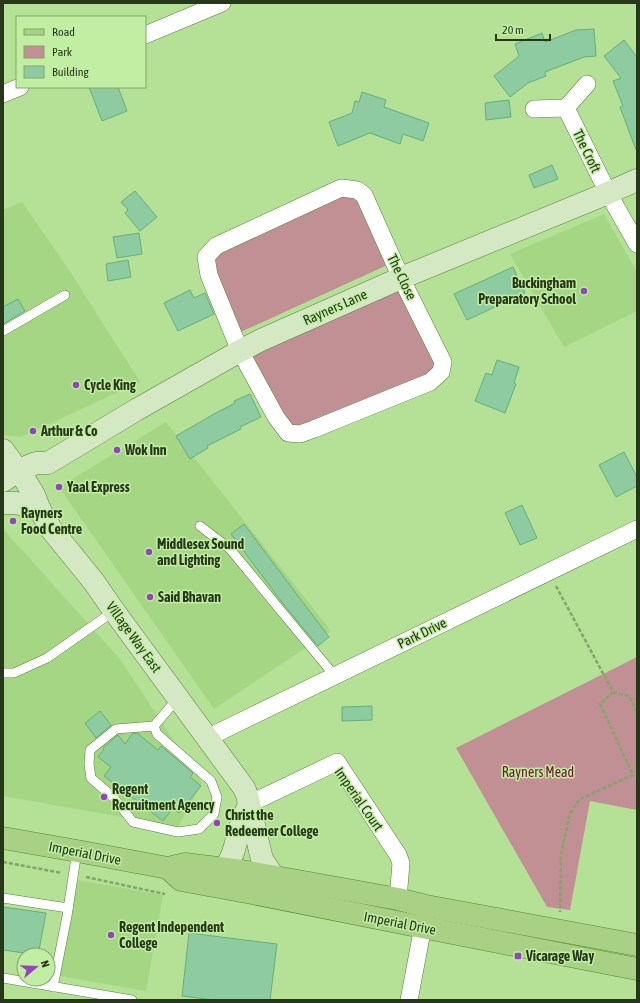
<svg xmlns="http://www.w3.org/2000/svg" width="640" height="1003" font-family="'Asap Condensed',sans-serif">
  <style>
    .built { fill: #a5d684 }
    .green { fill: #c19094 }
    .building { fill: #8ecba0; stroke: #62b07c }
    .lines { fill: none; stroke-linecap: round; stroke-linejoin: round }
    .lane-casing { stroke: #588039; stroke-width: 10 }
    .street-casing { stroke: #588039; stroke-width: 18 }
    .secondary-casing { stroke: #588039; stroke-width: 23 }
    .primary-casing { stroke: #56882c; stroke-width: 23 }
    .path { stroke: #82a56a; stroke-width: 2.5; stroke-dasharray: 4 2; stroke-linecap: butt }
    .lane { stroke: #fff; stroke-width: 9 }
    .street { stroke: #fff; stroke-width: 17 }
    .secondary { stroke: #d4e8c3; stroke-width: 22 }
    .primary { stroke: #a9d186; stroke-width: 22 }
    .poi-dot { fill: #9346b7; stroke: #c1eea3; stroke-width: 1.5 }
    .labels { text-anchor: middle; dominant-baseline: central; stroke-width: 3; stroke-linejoin: round; paint-order: stroke }
    .street-label { font-size: 14px; fill: #27381a; stroke: #c1eea3 }
    .poi-label { font-size: 14px; font-weight: bold; fill: #27381a; stroke: #c1eea3; text-anchor: start }
    .park-label { font-size: 14px; fill: #6c172a; stroke: #c1eea3 }
  </style>
  <rect width="100%" height="100%" fill="#b4e196"/>
  <g class="built">
    <path d="M22,202L71,273L140,382L21,437L3,435V210Z"/>
    <path d="M604,214L637,272V311L564,347L510,254Z"/>
    <path d="M166,422L331,631L214,709L59,487Z"/>
    <path d="M3,529L119,658L202,783L178,827L3,796Z"/>
    <path d="M77,880L163,895L146,991L60,976Z"/>
  </g>
  <g class="green">
    <path d="M357,190L394,262L234,335L209,275L216,246Z"/>
    <path d="M405,284L441,372L288,433L244,358Z"/>
    <path d="M637,657V810L590,801L570,910L547,907L456,748Z"/>
  </g>
  <g class="building">
    <path d="M594,29L596,56L584,57L545,72L546,76L528,83L510,97L494,76L519,56L515,44L542,33L545,42L576,30Z"/>
    <path d="M624,40L637,57V149L636,150L620,107L623,106L613,81L621,78L604,56Z"/>
    <path d="M89,87H118L127,111L102,121Z"/>
    <path d="M362,92L386,100L384,107L429,123L423,141L403,134L400,144L370,133L338,146L329,122L352,113L355,101L359,102Z"/>
    <path d="M509,100L511,117L486,120L485,103Z"/>
    <path d="M552,165L558,179L534,188L529,175Z"/>
    <path d="M135,191L157,217L140,231L125,213L128,210L121,202Z"/>
    <path d="M139,233L142,254L117,258L113,237Z"/>
    <path d="M128,260L131,277L108,281L106,264Z"/>
    <path d="M513,267L525,293L467,320L454,294Z"/>
    <path d="M190,290L194,298L205,293L214,314L178,331L164,303Z"/>
    <path d="M18,299L25,311L3,324V307Z"/>
    <path d="M497,360L519,367L514,383L516,384L505,413L475,401L486,373L492,375Z"/>
    <path d="M250,394L261,417L240,427L241,429L207,446L208,448L190,459L176,436L214,414L235,403L234,401Z"/>
    <path d="M624,452L637,477V486L616,497L599,465Z"/>
    <path d="M522,505L537,538L520,545L505,513Z"/>
    <path d="M244,524L329,637L318,646L284,605L231,534Z"/>
    <path d="M372,706V720L342,721V707Z"/>
    <path d="M100,711L111,725L96,738L85,723Z"/>
    <path d="M137,733L158,750L161,746L193,773L190,777L201,786L179,813L173,808L163,821L104,776L111,767L98,757L104,749L103,748L118,735L125,744L132,734Z"/>
    <path d="M3,907L46,913L38,955L3,950Z"/>
    <path d="M189,933L277,944L270,1000H214L182,996Z"/>
  </g>
  <g class="lines">
    <g class="lane-casing">
      <g id="lane">
        <path d="M3,331L65,295"/>
        <path d="M200,526L230,549L334,675"/>
        <path d="M3,673H14L47,658L114,611"/>
        <path d="M154,726L157,734L211,781L217,797L214,814L199,829L178,832L133,822L114,798L91,778L89,764L90,750L116,729Z"/>
        <path d="M154,726L178,698"/>
        <path d="M3,898L68,908"/>
        <path d="M3,978L132,1000"/>
        <path d="M53,987L67,916L77,851"/>
      </g>
    </g>
    <g class="street-casing">
      <g id="street">
        <path d="M145,35L222,3"/>
        <path d="M587,84L566,108L608,193L637,244"/>
        <path d="M3,94L20,87"/>
        <path d="M534,109L566,108"/>
        <path d="M341,188L357,190L364,195L401,278L443,362L441,372L430,382L314,429L300,434L288,433L276,417L240,351L209,275L206,257L216,246Z"/>
        <path d="M208,739L217,733L637,529"/>
        <path d="M249,804L337,762L398,855L401,863L398,899"/>
        <path d="M409,1000L425,916"/>
      </g>
    </g>
    <g class="secondary-casing">
      <g id="secondary">
        <path d="M3,450L25,480L34,495L40,510L51,529L94,582L114,611L244,788L247,795L260,851L262,859L273,876"/>
        <path d="M3,481L19,470L36,463H48L78,445L136,410L240,351L261,340L401,278L608,193L637,180"/>
        <path d="M3,503H17L40,510"/>
        <path d="M214,882C224,871 232,860 235,846C236,842 237,838 238,834C241,823 245,814 249,804"/>
      </g>
    </g>
    <g class="primary-casing">
      <g id="primary">
        <path d="M3,838L77,851L168,868L185,864L242,871L398,899L426,906L637,945"/>
        <path d="M168,868L181,880L252,893L422,927L637,969"/>
      </g>
    </g>
    <g class="path">
      <path d="M556,586L613,692L600,704L633,775L580,799L570,813L561,855L560,912"/>
      <path d="M613,692L629,696L637,713"/>
      <path d="M3,862L62,873"/>
      <path d="M86,877L165,894"/>
    </g>
    <use href="#lane" class="lane"/>
    <use href="#street" class="street"/>
    <use href="#secondary" class="secondary"/>
    <use href="#primary" class="primary"/>
  </g>
  <g class="poi-dot">
    <circle cx="584" cy="291" r="4"/>
    <circle cx="76" cy="385" r="4"/>
    <circle cx="33" cy="431" r="4"/>
    <circle cx="117" cy="450" r="4"/>
    <circle cx="59" cy="487" r="4"/>
    <circle cx="13" cy="521" r="4"/>
    <circle cx="149" cy="552" r="4"/>
    <circle cx="150" cy="597" r="4"/>
    <circle cx="104" cy="797" r="4"/>
    <circle cx="217" cy="823" r="4"/>
    <circle cx="111" cy="935" r="4"/>
    <rect x="514" y="952" width="8" height="8" rx="2"/>
  </g>
  <g class="labels">
    <g class="street-label">
      <text transform="translate(587 151) rotate(64)">The Croft</text>
      <text transform="translate(402 277) rotate(64)">The Close</text>
      <text transform="translate(335 307) rotate(-24)">Rayners Lane</text>
      <text transform="translate(422 633) rotate(-26)">Park Drive</text>
      <text transform="translate(134 637) rotate(54)">Village Way East</text>
      <text transform="translate(359 799) rotate(55)">Imperial Court</text>
      <text transform="translate(85 853) rotate(11)">Imperial Drive</text>
      <text transform="translate(400 923) rotate(11)">Imperial Drive</text>
    </g>
    <g class="poi-label">
      <text x="576" y="283" text-anchor="end">Buckingham<tspan x="576" dy="16">Preparatory School</tspan></text>
      <text x="84" y="385">Cycle King</text>
      <text x="41" y="431">Arthur &amp; Co</text>
      <text x="125" y="450">Wok Inn</text>
      <text x="67" y="487">Yaal Express</text>
      <text x="21" y="513">Rayners<tspan x="21" dy="16">Food Centre</tspan></text>
      <text x="157" y="544">Middlesex Sound<tspan x="157" dy="16">and Lighting</tspan></text>
      <text x="158" y="597">Said Bhavan</text>
      <text x="112" y="789">Regent<tspan x="112" dy="16">Recruitment Agency</tspan></text>
      <text x="225" y="815">Christ the<tspan x="225" dy="16">Redeemer College</tspan></text>
      <text x="119" y="927">Regent Independent<tspan x="119" dy="16">College</tspan></text>
      <text x="526" y="956">Vicarage Way</text>
    </g>
    <g class="park-label">
      <text x="538" y="772">Rayners Mead</text>
    </g>
  </g>
  <rect width="640" height="1003" fill="none" stroke="#27381a" stroke-width="8"/>
  <rect x="16" y="16" width="130" height="72" fill="#c1eea3" stroke="#83a56c"/>
  <rect x="24" y="29" width="20" height="6" fill="#a9d186" stroke="#83a56c"/>
  <text x="52" y="36" font-size="12" fill="#27381a">Road</text>
  <rect x="24" y="46" width="20" height="12" fill="#c19094" stroke="#83a56c"/>
  <text x="52" y="56" font-size="12" fill="#27381a">Park</text>
  <rect x="24" y="66" width="20" height="12" fill="#8ecba0" stroke="#83a56c"/>
  <text x="52" y="76" font-size="12" fill="#27381a">Building</text>
  <g transform="translate(36 967) rotate(71)"><circle r="19" fill="#c1eea3" stroke="#83a56c"/>
  <path d="M0-3L7 15L0 10L-7 15Z" fill="#9346b7"/>
  <text y="-6" font-size="11" font-weight="bold" text-anchor="middle" fill="#27381a">N</text>
  </g>
  <path d="M496 34v6h54v-6" fill="none" stroke="#27381a" stroke-width="2"/>
  <text x="502" y="34" font-size="12" fill="#27381a" stroke="#c1eea3" stroke-width="3" paint-order="stroke">20 m</text>
</svg>
